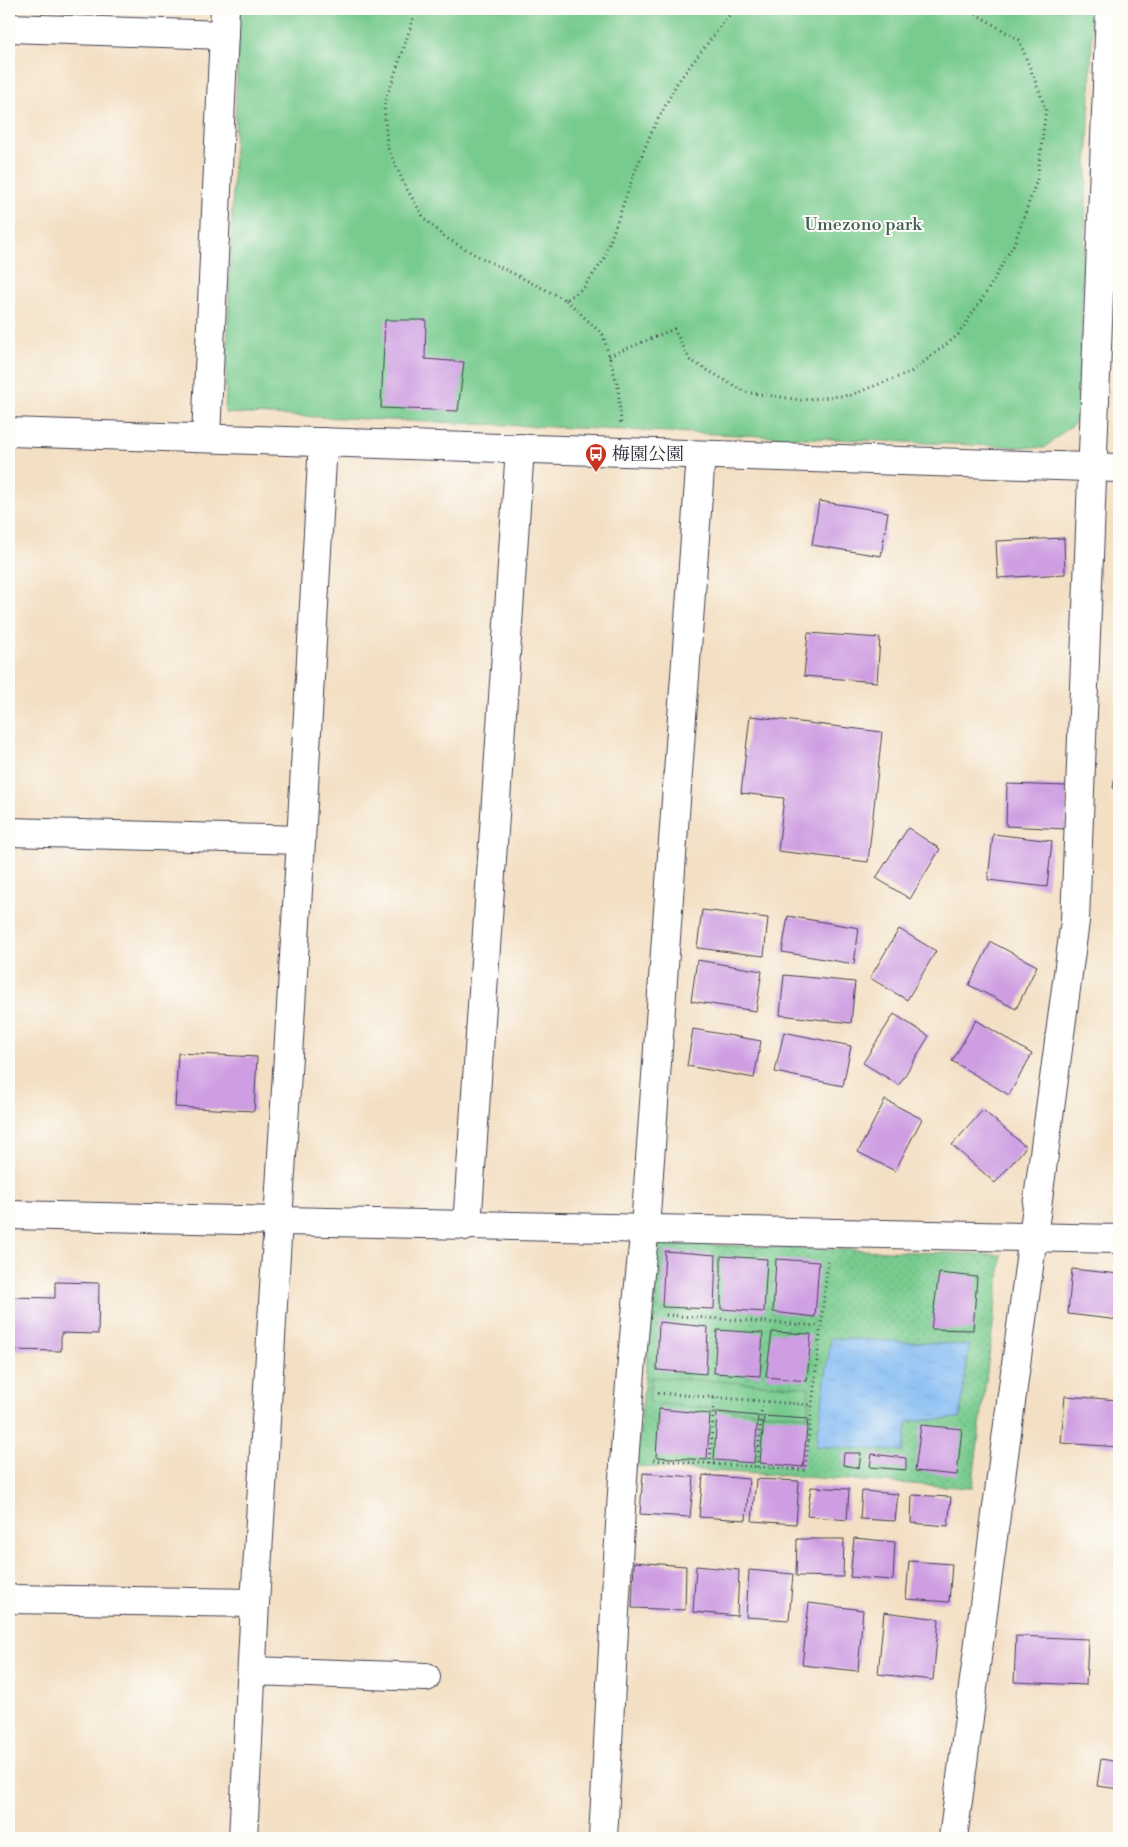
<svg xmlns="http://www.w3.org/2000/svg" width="1128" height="1847" font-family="'Libre Bodoni','Noto Serif JP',serif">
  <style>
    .grass { fill: url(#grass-dots); stroke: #4c7664 }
    .park { fill: #77cb8e; stroke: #4c7664 }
    .water { fill: url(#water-ripples); stroke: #526e97 }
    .building { fill: #ce9de2 }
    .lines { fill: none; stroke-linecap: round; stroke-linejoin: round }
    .street-casing { stroke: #413e4f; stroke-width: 30 }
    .secondary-casing { stroke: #413e4f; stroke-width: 30 }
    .path { stroke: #413e4f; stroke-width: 3; stroke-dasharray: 1 4; stroke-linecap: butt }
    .street { stroke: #fff; stroke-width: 28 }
    .secondary { stroke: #fff; stroke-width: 28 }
    .labels { text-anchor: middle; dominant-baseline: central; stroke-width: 4; stroke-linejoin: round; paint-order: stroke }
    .park-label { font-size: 18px; fill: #405d58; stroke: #fdfcf7 }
    .poi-label { font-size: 18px; fill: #22223b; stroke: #fdfcf7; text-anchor: start }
  </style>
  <defs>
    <pattern id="grass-dots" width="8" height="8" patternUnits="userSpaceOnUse" patternTransform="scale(1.25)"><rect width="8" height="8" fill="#77cb8e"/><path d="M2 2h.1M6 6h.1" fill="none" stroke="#67ae7b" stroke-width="1.8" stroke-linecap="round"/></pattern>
    <pattern id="water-ripples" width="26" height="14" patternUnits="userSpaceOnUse" patternTransform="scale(1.25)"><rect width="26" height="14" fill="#82bbf3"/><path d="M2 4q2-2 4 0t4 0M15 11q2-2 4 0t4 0" fill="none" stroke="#70a0d1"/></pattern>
  </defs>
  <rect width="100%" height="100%" fill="#fdfcf7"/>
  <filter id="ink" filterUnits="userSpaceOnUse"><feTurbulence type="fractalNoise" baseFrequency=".02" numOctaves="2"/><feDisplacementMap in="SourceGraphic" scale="10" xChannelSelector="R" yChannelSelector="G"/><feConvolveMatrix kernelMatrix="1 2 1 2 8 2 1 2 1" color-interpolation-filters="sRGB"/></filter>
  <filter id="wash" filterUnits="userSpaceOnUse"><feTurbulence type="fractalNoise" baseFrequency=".0096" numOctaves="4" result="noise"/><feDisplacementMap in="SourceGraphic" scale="20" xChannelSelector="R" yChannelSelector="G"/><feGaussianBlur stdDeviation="1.12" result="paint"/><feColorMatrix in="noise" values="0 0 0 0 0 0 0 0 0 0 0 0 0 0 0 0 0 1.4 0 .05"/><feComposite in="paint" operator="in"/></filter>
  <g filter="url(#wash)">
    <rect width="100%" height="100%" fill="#f3dfc3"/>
    <path class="grass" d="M659,1243L1002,1255L972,1488L636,1466Z"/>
    <g class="park">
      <path d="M239,9H1093L1078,420L1044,448L225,413Z"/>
      <path d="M651,1377L809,1387L808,1416L649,1403Z"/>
    </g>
    <path class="water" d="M831,1338L969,1345L960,1418L908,1421L903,1451L816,1446Z"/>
    <g id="blocks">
      <g class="building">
        <path d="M148,9H189V13L148,11Z"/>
        <path d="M385,320H426L425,359L464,362L458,411L381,408Z"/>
        <path d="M819,501L888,512L881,556L812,545Z"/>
        <path d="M1064,538L1065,574L998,578L996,541Z"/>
        <path d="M808,633L880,638L877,682L804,676Z"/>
        <path d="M750,716L882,732L868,862L778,851L784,798L741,793Z"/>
        <path d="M1118,756H1119V789L1113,788Z"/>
        <path d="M1007,784L1067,786L1066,829L1006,826Z"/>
        <path d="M908,828L940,849L910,899L876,878Z"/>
        <path d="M993,834L1052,841L1047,887L988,880Z"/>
        <path d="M702,910L768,918L764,956L697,948Z"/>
        <path d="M788,916L859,928L854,964L782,952Z"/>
        <path d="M899,929L936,951L907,1000L870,978Z"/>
        <path d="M991,942L1037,966L1016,1009L969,985Z"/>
        <path d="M697,960L762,971L756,1011L691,1001Z"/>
        <path d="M784,975L855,982L851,1023L780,1015Z"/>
        <path d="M894,1014L929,1036L899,1085L863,1063Z"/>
        <path d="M976,1020L1032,1054L1009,1095L952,1061Z"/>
        <path d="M1118,1026H1119V1038H1117Z"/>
        <path d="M693,1029L761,1041L754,1078L687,1066Z"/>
        <path d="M784,1032L851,1046L843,1086L775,1072Z"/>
        <path d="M178,1053L257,1057L254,1111L175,1107Z"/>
        <path d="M885,1100L922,1119L895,1171L858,1152Z"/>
        <path d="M983,1110L1026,1147L995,1183L952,1145Z"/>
        <path d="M665,1251L716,1255L714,1309L662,1307Z"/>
        <path d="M721,1256L767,1259L764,1312L721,1309Z"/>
        <path d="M776,1259L819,1262L815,1317L773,1312Z"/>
        <path d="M1072,1269L1119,1274V1320L1068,1314Z"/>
        <path d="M939,1273L977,1277L973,1330L931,1329Z"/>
        <path d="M55,1282L99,1283L98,1334L61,1333V1351L9,1350V1297L55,1298Z"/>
        <path d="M659,1322L708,1327L706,1374L657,1370Z"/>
        <path d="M717,1330L763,1333L760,1376L714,1373Z"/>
        <path d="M772,1332L811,1334L807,1381L766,1377Z"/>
        <path d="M1065,1396L1119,1400V1447L1061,1443Z"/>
        <path d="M659,1409L710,1414L707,1460L656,1457Z"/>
        <path d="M717,1412L758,1416L754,1463L714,1460Z"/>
        <path d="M764,1416L808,1419L803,1467L760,1463Z"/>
        <path d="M921,1425L962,1429L957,1475L915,1471Z"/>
        <path d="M844,1453H861L859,1468L843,1465Z"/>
        <path d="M872,1454L906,1458V1470L870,1467Z"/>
        <path d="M643,1473L694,1477L690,1517L640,1514Z"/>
        <path d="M703,1475L749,1479L746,1520L699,1517Z"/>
        <path d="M756,1479L799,1481L796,1524L752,1521Z"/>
        <path d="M811,1487L849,1489L847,1520L807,1516Z"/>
        <path d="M862,1491L898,1494L895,1521L860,1519Z"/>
        <path d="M912,1495L951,1497L948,1526L911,1523Z"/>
        <path d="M854,1538L895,1542L893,1580L850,1577Z"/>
        <path d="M797,1539H844L843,1577L796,1576Z"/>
        <path d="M909,1561L952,1564L949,1602L906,1599Z"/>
        <path d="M634,1562L686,1566L685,1610L632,1608Z"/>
        <path d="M696,1566L739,1570L737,1616L693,1612Z"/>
        <path d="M749,1570L793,1574L789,1620L746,1617Z"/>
        <path d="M809,1603L863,1610L858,1671L802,1665Z"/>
        <path d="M884,1612L939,1619L933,1680L878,1674Z"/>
        <path d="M1016,1636L1088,1639L1086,1685L1014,1682Z"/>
        <path d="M1101,1759L1119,1762V1789L1097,1786Z"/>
      </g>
    </g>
  </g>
  <g filter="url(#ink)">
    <use href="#blocks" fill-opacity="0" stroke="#413e4f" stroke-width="1"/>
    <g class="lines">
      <g class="street-casing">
        <g id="street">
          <path d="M9,28L224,35"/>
          <path d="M206,438L225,9"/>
          <path d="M9,832L301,840"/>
          <path d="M9,1215L1119,1239"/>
          <path d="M467,1226L520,448"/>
          <path d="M9,1599L255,1603"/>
          <path d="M252,1671L426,1677"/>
          <path d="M243,1838L255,1603L301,840L323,442"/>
          <path d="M603,1838C614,1635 622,1431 645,1228L701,455"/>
        </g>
      </g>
      <g class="secondary-casing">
        <g id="secondary">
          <path d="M9,432L1119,468"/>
          <path d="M953,1838L1075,921L1110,9"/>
        </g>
      </g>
      <g class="path">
        <path d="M416,9L405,44L384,105L387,146L405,186L424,218L443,236L474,254L566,300L584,287L603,261L634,174L651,133L677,83L734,9"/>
        <path d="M566,300L603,335L618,387L621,423"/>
        <path d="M609,356L674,329L690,360L745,392L801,400L851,395L911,372L958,335L986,293L1014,244L1037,180L1046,109L1019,40L968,9"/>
        <path d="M666,1315L819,1326"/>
        <path d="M658,1393L812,1405"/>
        <path d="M654,1460L805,1470L828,1261"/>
        <path d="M710,1464L714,1398"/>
        <path d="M757,1467L762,1402"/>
      </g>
      <use href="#street" class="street"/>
      <use href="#secondary" class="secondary"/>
    </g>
  </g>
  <defs>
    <g id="bus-pin" transform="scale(1.125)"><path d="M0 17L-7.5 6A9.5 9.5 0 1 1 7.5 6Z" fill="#c8321e" stroke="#fdfcf7"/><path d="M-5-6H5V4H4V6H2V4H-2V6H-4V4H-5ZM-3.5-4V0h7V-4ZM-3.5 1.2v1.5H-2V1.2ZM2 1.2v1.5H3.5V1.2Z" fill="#fff"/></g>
  </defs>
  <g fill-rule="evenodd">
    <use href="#bus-pin" x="596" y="454"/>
  </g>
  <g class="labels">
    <g class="park-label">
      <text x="863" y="224">Umezono park</text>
    </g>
    <g class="poi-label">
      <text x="612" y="454">梅園公園</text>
    </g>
  </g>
  <rect width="1128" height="1847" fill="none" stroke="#fdfcf7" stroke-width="30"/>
</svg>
